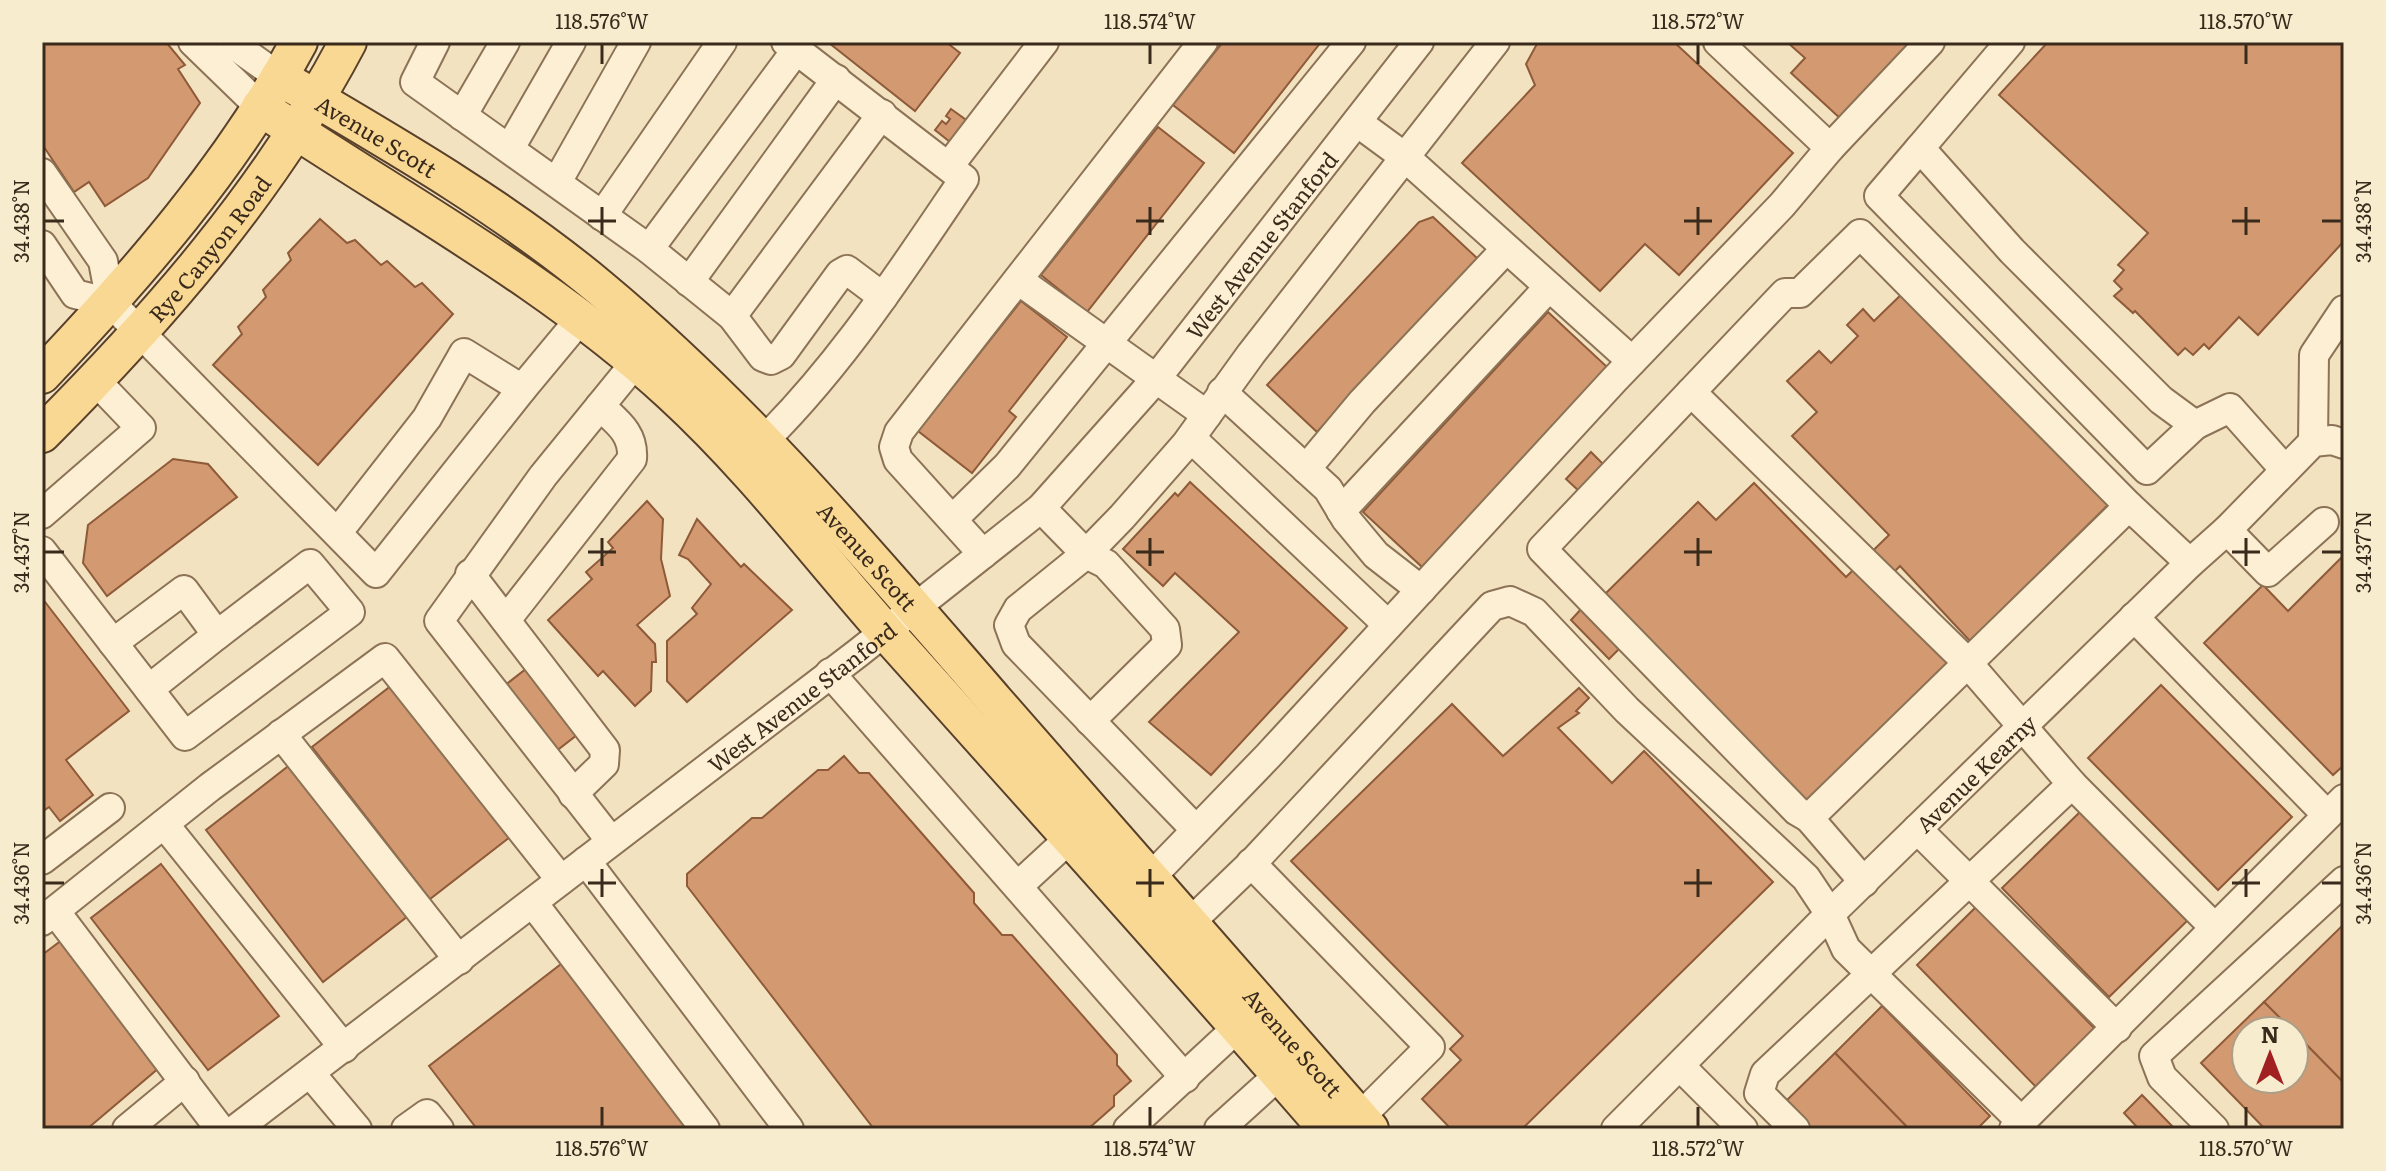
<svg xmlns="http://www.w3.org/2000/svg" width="2386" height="1171" font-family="Literata,serif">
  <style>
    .building { fill: #d39a71; stroke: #8e5a39; stroke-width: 2 }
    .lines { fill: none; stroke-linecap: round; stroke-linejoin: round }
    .minor-casing { stroke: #8c7256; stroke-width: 32 }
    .major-casing { stroke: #59402b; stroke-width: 40 }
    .minor { stroke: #fcefd3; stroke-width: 28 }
    .major { stroke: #f9d893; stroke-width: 36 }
    .ticks { fill: none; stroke: #3a2a1c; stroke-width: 3 }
    .labels { text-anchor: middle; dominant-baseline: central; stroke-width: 6; stroke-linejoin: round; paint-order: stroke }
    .street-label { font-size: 22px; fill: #3a2a1c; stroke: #f8eccf }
    .neatline { fill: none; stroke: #3a2a1c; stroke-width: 3 }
    .ticks-label { font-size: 20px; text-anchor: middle; fill: #3a2a1c }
  </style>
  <rect width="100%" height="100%" fill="#f2e2bf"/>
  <g class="building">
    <path d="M42,42H166L185,65L178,69L200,103L148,178L105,206L89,182L74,192L42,144Z"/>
    <path d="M946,42L960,53L915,111L829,43Z"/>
    <path d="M1223,42H1321L1234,153L1173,105Z"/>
    <path d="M1538,42H1674L1793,153L1679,275L1645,244L1600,291L1462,163L1535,85L1526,64Z"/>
    <path d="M1787,42H1915L1842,120L1791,73L1805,58Z"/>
    <path d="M2048,42H2344V241L2258,335L2239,317L2209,349L2204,344L2193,355L2185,348L2178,355L2135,311L2133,313L2114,296L2122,289L2114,281L2124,270L2118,265L2148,233L1999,95Z"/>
    <path d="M951,109L969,122L950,142L935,130L942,121L946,124L950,119L946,116Z"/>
    <path d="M1158,127L1204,163L1087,312L1041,275Z"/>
    <path d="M1433,217L1478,259L1317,432L1267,385L1419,222Z"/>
    <path d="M320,219L347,243L355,240L381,265L387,261L415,287L422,283L453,314L318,465L213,365L242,334L238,327L266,297L263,290L291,260L288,253Z"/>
    <path d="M1907,289L2114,499L1970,641L1900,566L1879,587L1950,660L1803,805L1600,599L1698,502L1716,520L1754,483L1846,577L1889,535L1792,436L1817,412L1787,381L1819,351L1831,363L1858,336L1847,325L1863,309L1874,321Z"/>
    <path d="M1021,301L1067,337L1009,411L1016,417L972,473L918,431Z"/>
    <path d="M1548,312L1607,367L1422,567L1363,512Z"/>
    <path d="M1591,452L1604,465L1580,492L1566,479Z"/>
    <path d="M173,459L208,464L237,497L107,596L83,563L88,525Z"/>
    <path d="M1190,482L1347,628L1211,775L1149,722L1239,632L1175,573L1163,586L1123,549L1175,493L1178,496Z"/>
    <path d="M647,501L663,519L661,559L670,596L637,625L655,644L656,662H652L651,691L635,706L603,671L598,676L548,620L592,579L586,572L613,548L608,542Z"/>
    <path d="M697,519L741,567L744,564L792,610L687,702L667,681V641L697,614L692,608L711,584L688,559L679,555Z"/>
    <path d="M2344,555V765L2333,775L2204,643L2263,585L2288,611Z"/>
    <path d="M42,598L129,711L66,760L93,795L60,821L49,807L42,812Z"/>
    <path d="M1583,607L1622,646L1609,659L1571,620Z"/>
    <path d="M531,665L582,731L555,752L504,686Z"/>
    <path d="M396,682L514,834L430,899L312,747Z"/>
    <path d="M2161,685L2292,817L2218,890L2088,758Z"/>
    <path d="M1579,688L1589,698L1576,711L1579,713L1558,728L1612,783L1644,751L1773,882L1522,1129H1451L1422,1099L1461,1060L1450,1049L1463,1036L1291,861L1452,704L1503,756Z"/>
    <path d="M844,756L859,773H869L974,893V903L1002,935H1012L1117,1055V1065L1131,1081L1114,1096V1106L1088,1129H874L687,886V874L752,818H762L818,770H828Z"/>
    <path d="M291,764L408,916L323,982L206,830Z"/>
    <path d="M2080,812L2187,921L2109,997L2002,888Z"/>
    <path d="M161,864L279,1016L208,1070L91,918Z"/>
    <path d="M1976,907L2096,1030L2037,1088L1917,965Z"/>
    <path d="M2344,924V1083L2264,1002Z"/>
    <path d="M62,940L160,1067L87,1129H42V955Z"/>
    <path d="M565,961L691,1125L686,1129H477L429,1066Z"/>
    <path d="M2264,1002L2293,1031H2246V1079H2294V1032L2344,1083V1129H2265L2201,1063Z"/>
    <path d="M1882,1006L1990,1116L1977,1129H1909L1835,1053Z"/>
    <path d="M1835,1053L1909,1129H1811L1785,1102Z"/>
    <path d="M2142,1095L2175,1129H2135L2137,1127L2124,1113Z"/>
  </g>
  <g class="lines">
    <g class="minor-casing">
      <g id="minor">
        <path d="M193,42L260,107"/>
        <path d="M230,42L279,77"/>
        <path d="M435,42L415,82L649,249L732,316L763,357L771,360L781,355L840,274L847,270L883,297"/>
        <path d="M1718,42L1830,148"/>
        <path d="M2010,42L1920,148L2012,251L2161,400L2195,425L2230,408L2285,470"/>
        <path d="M462,116L505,42"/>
        <path d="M1357,122L1406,158L1632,361"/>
        <path d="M510,148L571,42"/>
        <path d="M1920,148L1879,196L2147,470L2195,425"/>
        <path d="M949,166L1044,42"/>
        <path d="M42,173L103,261L111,303L376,573L522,389L464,353L427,418L338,532"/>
        <path d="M557,182L636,42"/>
        <path d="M602,216L722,42"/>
        <path d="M42,245L75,294L111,303"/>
        <path d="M649,249L797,49"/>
        <path d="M1018,280L1207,415"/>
        <path d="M689,282L836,79"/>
        <path d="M732,316L882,114"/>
        <path d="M522,389L581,318"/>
        <path d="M1222,392L1328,489L1346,519L1376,555L1421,590"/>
        <path d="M1691,392L1966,661L2072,784L1765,1074L1759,1093L1795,1129"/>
        <path d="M1191,438L1388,625"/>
        <path d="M2313,442L2314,355L2344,310"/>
        <path d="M750,454C835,374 899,275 964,179L786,42"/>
        <path d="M1306,469L1362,402L1506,249"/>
        <path d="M1041,508L1086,554L1106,564L1165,629L1167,645L1090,721"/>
        <path d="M1341,511L1549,287"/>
        <path d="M42,514L141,428L95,380"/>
        <path d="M953,519L1007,466L1351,42"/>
        <path d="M2227,530L2268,572L2324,522"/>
        <path d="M42,551L185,736L350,612L310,564L217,635"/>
        <path d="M983,554L898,460L894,447L899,432L1203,42"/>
        <path d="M470,574L605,750L604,764L573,794"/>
        <path d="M2134,617L2327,815"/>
        <path d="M506,620L632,459C634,433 617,422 600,406"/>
        <path d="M113,643L184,590L217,635L149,689"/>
        <path d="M830,673L1185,1078"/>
        <path d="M281,734L459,960"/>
        <path d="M2072,784L2214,927"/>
        <path d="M1809,818L1797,811L1542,549L1785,293H1800L1860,234L2129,506"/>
        <path d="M164,824L344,1048"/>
        <path d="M1917,829L2117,1028"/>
        <path d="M1196,830L1016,644L1009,625L1018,609L1086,554L1122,517L1186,444L1251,354L1495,42"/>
        <path d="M611,841L439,621L543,476L635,363"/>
        <path d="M42,860L110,808"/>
        <path d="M586,861L789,1129"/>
        <path d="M1251,863L1430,1047L1360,1117"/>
        <path d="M1150,878L1268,756L1614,380L1782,205L1830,148L1930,42"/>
        <path d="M1864,882L1809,818L2129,506L2190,563"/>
        <path d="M1018,886L1070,838"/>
        <path d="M533,903L705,1129"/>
        <path d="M55,911L220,1129"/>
        <path d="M42,921L210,787L385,658L561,880"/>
        <path d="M1177,935L1254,861L1492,606L1510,601L1534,612L1627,710L1806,878L1830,914L1846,949L2022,1122"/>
        <path d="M1681,1067L1743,1129"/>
        <path d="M310,1073L357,1129"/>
        <path d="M127,1129L185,1081"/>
        <path id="s1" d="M236,1129L858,653L1041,508L1155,380L1419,42"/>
        <path d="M406,1129L427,1114L439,1129"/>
        <path d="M1128,1129L1238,1027"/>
        <path d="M1219,1129L1280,1074"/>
        <path id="s2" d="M1616,1129L1830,914L2190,563L2227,530L2313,442L2332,440L2344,444"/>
        <path d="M2014,1129L2344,799"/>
        <path d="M2214,1129L2162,1077L2154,1056L2344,881"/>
      </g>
    </g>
    <g class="major-casing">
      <g id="major">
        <path id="s3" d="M279,77C388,141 502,206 599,287C747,410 871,558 996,702C1120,845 1246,986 1370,1129"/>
        <path d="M260,107C398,200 547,279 671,393C755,470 824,563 900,648C1043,808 1187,967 1327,1129"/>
        <path d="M42,375C138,274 233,165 299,42"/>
        <path id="s4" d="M42,434C159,317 270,190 348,42"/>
      </g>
    </g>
    <use href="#minor" class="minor"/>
    <use href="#major" class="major"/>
  </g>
  <path class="ticks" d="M602,44V64M1150,44V64M1698,44V64M2246,44V64M602,207V235M1150,207V235M1698,207V235M2246,207V235M44,221H64M588,221H616M1136,221H1164M1684,221H1712M2232,221H2260M2322,221H2342M602,538V566M1150,538V566M1698,538V566M2246,538V566M44,552H64M588,552H616M1136,552H1164M1684,552H1712M2232,552H2260M2322,552H2342M602,869V897M1150,869V897M1698,869V897M2246,869V897M44,883H64M588,883H616M1136,883H1164M1684,883H1712M2232,883H2260M2322,883H2342M602,1107V1127M1150,1107V1127M1698,1107V1127M2246,1107V1127"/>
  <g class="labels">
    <g class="street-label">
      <text stroke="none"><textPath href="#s3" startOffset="114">Avenue Scott</textPath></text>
      <text stroke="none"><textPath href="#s1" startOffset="1360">West Avenue Stanford</textPath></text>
      <text stroke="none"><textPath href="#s4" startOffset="250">Rye Canyon Road</textPath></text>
      <text stroke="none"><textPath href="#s3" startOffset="764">Avenue Scott</textPath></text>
      <text stroke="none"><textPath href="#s1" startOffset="712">West Avenue Stanford</textPath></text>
      <text stroke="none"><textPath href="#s2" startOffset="506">Avenue Kearny</textPath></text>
      <text stroke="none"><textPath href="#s3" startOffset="1410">Avenue Scott</textPath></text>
    </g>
  </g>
  <rect width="2386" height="1171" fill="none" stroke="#f8eccf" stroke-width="88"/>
  <g transform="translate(2270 1055)"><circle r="38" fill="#f8eccf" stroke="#ac9e87" stroke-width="2"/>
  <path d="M0-6L14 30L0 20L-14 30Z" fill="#a12022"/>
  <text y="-12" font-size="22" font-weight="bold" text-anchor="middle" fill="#3a2a1c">N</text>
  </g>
  <rect x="44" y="44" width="2298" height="1083" class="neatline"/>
  <g class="ticks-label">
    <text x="602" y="29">118.576°W</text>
    <text x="1150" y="29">118.574°W</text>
    <text x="1698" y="29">118.572°W</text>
    <text x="2246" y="29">118.570°W</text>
    <text transform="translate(22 221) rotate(-90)" y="7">34.438°N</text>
    <text transform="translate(2364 221) rotate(-90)" y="7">34.438°N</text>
    <text transform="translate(22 552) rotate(-90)" y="7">34.437°N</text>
    <text transform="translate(2364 552) rotate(-90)" y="7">34.437°N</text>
    <text transform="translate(22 883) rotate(-90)" y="7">34.436°N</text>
    <text transform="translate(2364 883) rotate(-90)" y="7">34.436°N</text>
    <text x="602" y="1156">118.576°W</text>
    <text x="1150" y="1156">118.574°W</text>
    <text x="1698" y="1156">118.572°W</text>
    <text x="2246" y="1156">118.570°W</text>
  </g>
</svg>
